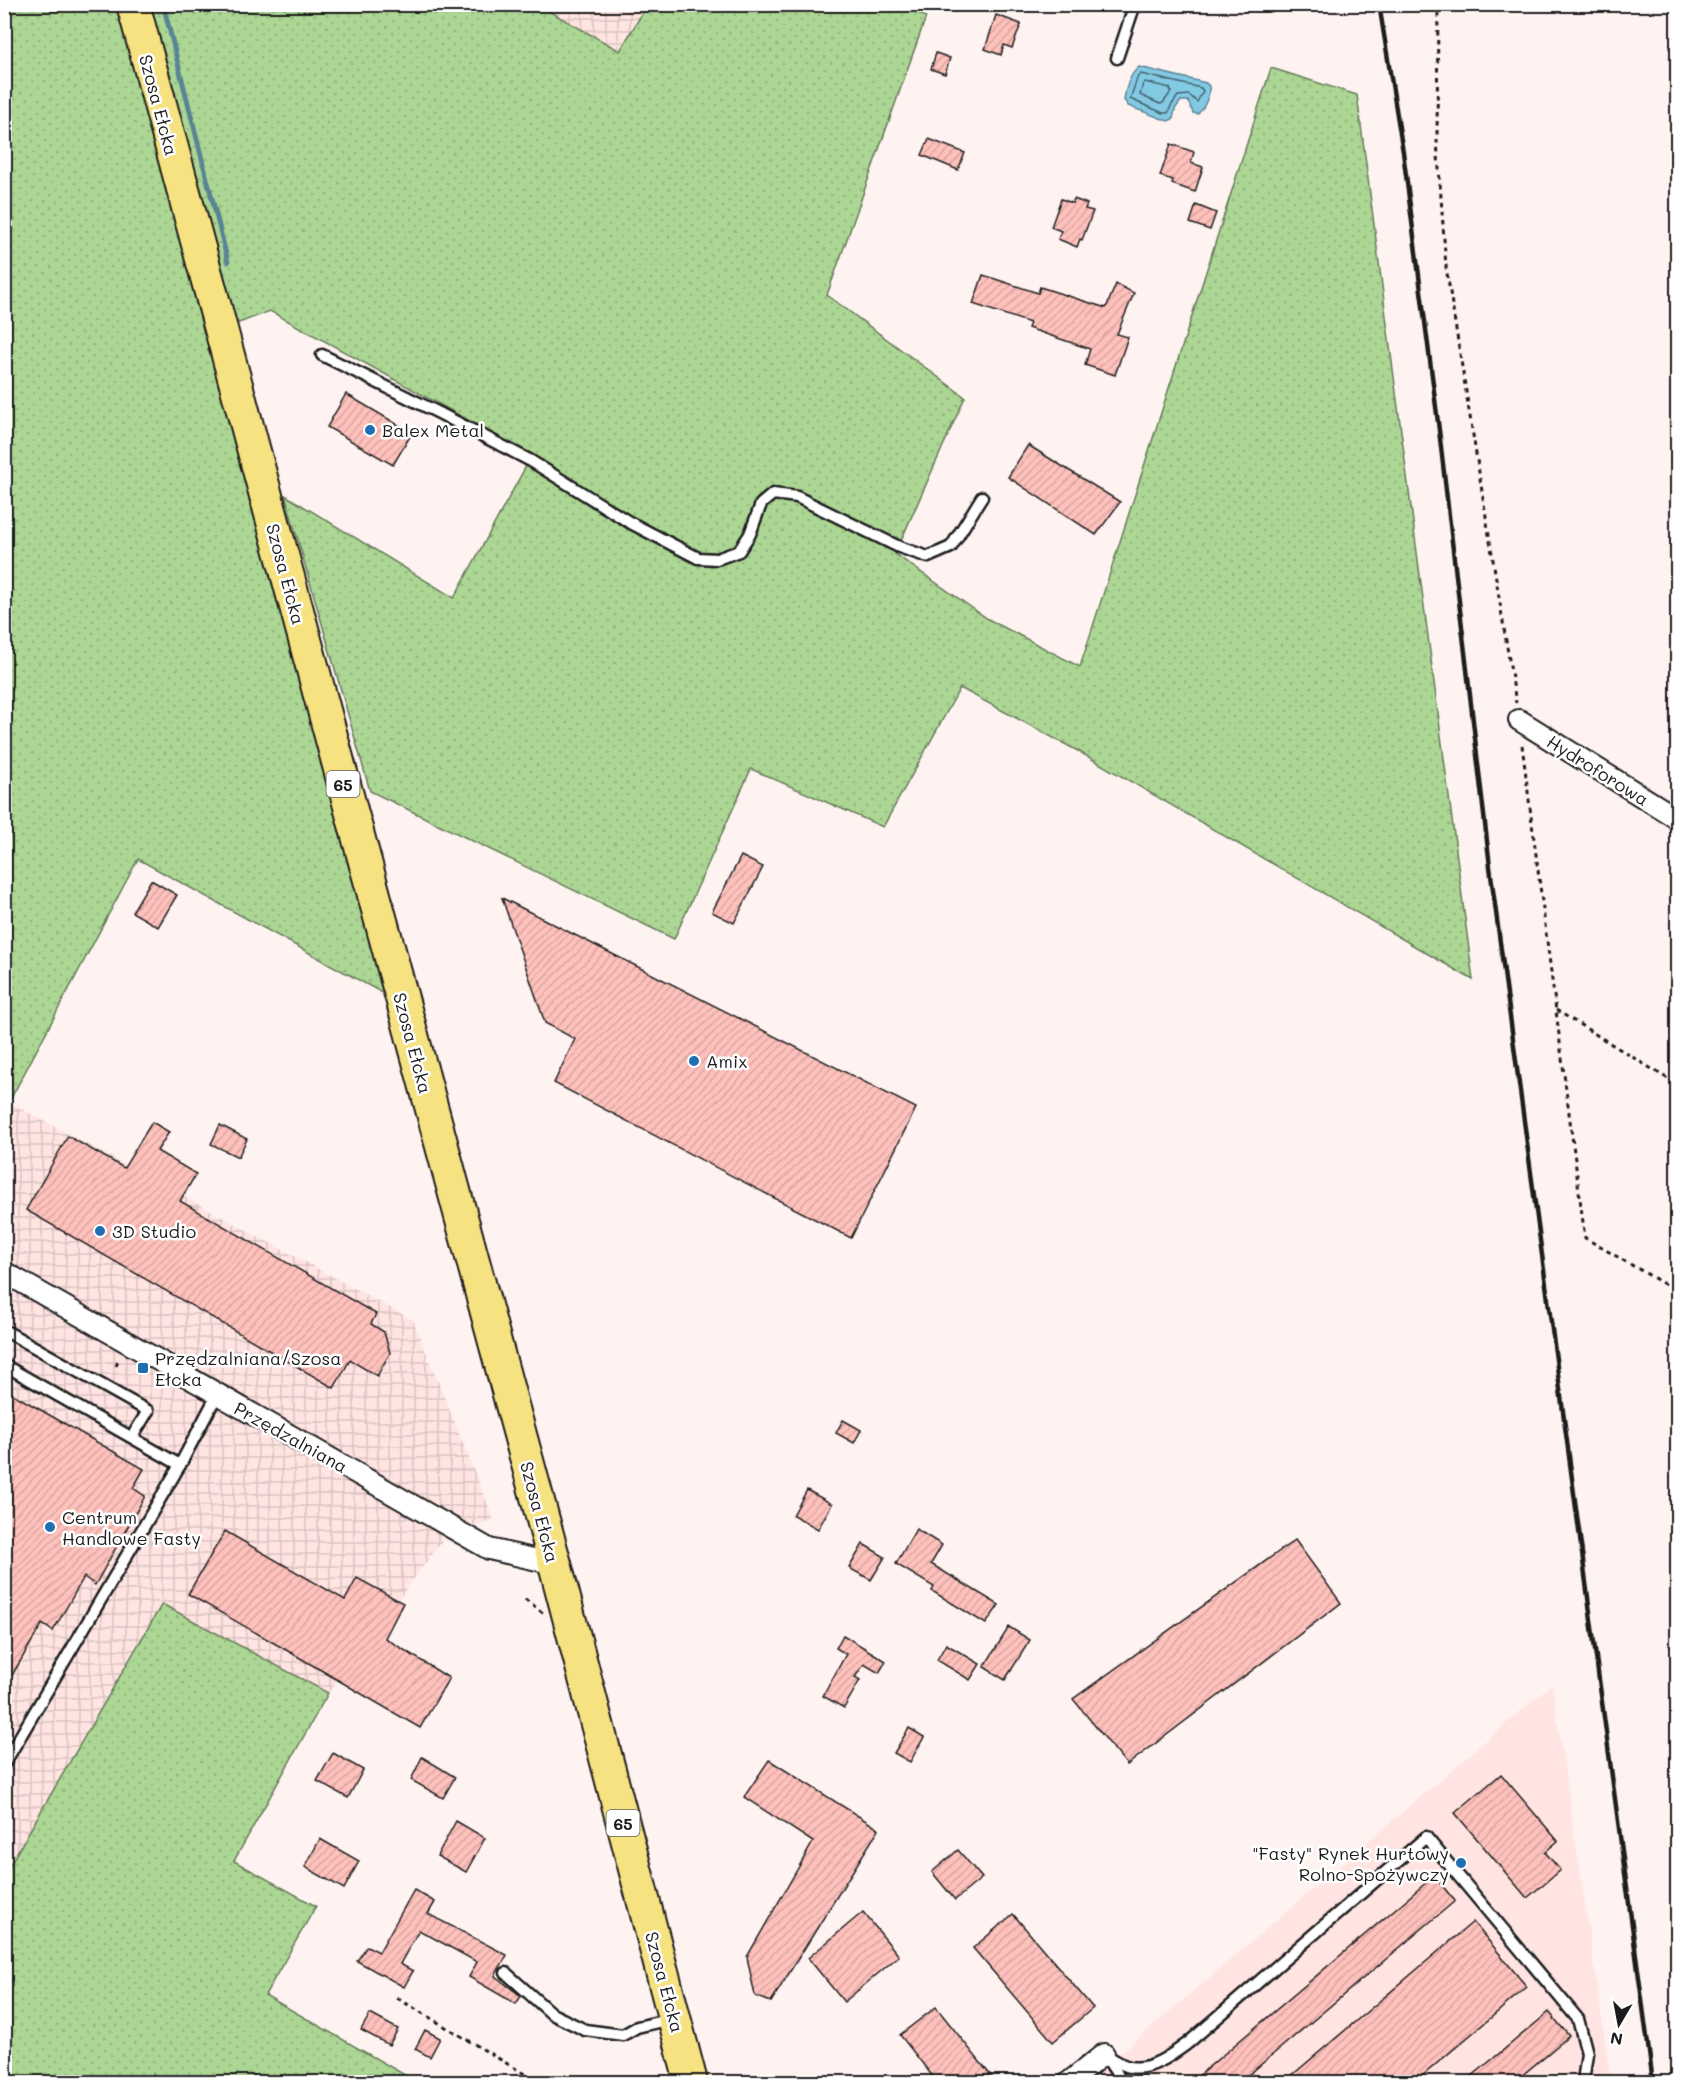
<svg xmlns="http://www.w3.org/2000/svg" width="1682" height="2087" font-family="Mali,sans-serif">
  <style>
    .built { fill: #ffe4e2 }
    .industrial { fill: url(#industrial-grid) }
    .grass { fill: url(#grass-dots); stroke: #647958; stroke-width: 1.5 }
    .water { fill: #82c9e4; stroke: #598494; stroke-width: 1.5 }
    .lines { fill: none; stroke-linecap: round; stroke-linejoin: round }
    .shore { stroke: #45616c; stroke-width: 1.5 }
    .stream { stroke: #598494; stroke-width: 5 }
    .building { fill: url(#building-hatch); stroke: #1c1c1c; stroke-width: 1.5 }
    .service-casing { stroke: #1c1c1c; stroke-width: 15 }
    .minor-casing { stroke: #1c1c1c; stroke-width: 24 }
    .primary-casing { stroke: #1c1c1c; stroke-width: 36 }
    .path { stroke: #1c1c1c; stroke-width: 3; stroke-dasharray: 4.5 4.5; stroke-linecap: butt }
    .service { stroke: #fff; stroke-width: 10 }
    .minor { stroke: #fff; stroke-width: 20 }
    .primary { stroke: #f7e281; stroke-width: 32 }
    .rail { stroke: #1c1c1c; stroke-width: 4.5 }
    .poi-dot { fill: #1f6fb2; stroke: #fff; stroke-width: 2 }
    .labels { text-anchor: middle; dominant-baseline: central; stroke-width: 5; stroke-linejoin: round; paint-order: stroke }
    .shield { fill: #fff; stroke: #606060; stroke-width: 1.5 }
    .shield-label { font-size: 16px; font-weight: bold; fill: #1c1c1c }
    .street-label { font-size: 18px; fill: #1c1c1c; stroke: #fff }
    .poi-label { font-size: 18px; fill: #1c1c1c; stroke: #fff; text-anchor: start }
  </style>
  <defs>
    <pattern id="industrial-grid" width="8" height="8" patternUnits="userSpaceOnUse" patternTransform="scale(1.5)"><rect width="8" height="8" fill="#ffe4e2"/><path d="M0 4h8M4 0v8" fill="none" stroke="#dac3c1"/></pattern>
    <pattern id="grass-dots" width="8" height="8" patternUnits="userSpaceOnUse" patternTransform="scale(1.5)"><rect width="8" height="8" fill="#acd694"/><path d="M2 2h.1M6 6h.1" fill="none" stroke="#93b77f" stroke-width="1.8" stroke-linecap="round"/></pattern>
    <pattern id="building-hatch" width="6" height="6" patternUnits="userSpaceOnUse" patternTransform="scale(1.5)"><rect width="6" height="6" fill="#fec1bc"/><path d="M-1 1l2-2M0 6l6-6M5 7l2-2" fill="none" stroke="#d9a5a1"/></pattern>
  </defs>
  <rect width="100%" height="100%" fill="#fff3f2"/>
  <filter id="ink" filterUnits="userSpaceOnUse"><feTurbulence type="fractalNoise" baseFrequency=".0167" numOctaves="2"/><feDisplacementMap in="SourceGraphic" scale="12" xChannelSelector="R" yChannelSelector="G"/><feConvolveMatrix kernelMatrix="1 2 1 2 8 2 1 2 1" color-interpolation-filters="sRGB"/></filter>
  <g filter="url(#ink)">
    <path class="built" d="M1552,1684L1610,2073L1607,2082H1087Z"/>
    <g class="industrial">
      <path d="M538,5H647L620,51Z"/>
      <path d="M5,1100L413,1320L494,1520L443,1540L328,1693L161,1604L5,1873Z"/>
    </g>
    <g class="grass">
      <path d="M903,4L926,17L827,295L965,397L895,554L988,619L1080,667L1271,68L1357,95L1473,980L1078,751L960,688L883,827L751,769L674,939L370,791L285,495L454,598L532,455L270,311L231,326L150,5H538L620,51L647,5Z"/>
      <path d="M4,5H117L386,995L138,859L9,1102L4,1100Z"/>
      <path d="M162,1604L328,1693L234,1861L316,1906L265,1995L417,2082H5V1873Z"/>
    </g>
    <path class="water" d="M1139,67L1206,83L1209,86C1210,95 1205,107 1198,114L1193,113L1188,101H1181L1175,109L1173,119L1168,121L1128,106L1124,100C1125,89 1130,74 1139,67Z"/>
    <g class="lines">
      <g class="shore">
        <path d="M1141,74L1201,88L1203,91L1197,102L1189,95L1178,96L1171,106L1168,113H1163L1130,99L1138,76Z"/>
        <path d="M1145,82L1170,88L1171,92L1163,103L1160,104L1140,95L1143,84Z"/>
      </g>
      <path class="stream" d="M163,4L228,262"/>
    </g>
    <g class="building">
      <path d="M996,15L1021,24L1012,48L1004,45L1001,55L985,49Z"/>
      <path d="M936,53L950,58L945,74L931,69Z"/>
      <path d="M929,139L965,153L958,170L922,155Z"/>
      <path d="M1171,144L1194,152L1191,163L1203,167L1195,192L1172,184L1173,180L1160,176Z"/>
      <path d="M1061,199L1072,203L1074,199L1087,204L1085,209L1093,211L1082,240L1080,239L1077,247L1058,239L1061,231L1051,227Z"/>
      <path d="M1196,205L1216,213L1210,230L1190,223Z"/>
      <path d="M983,275L1038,293L1040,287L1106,308L1116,284L1134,293L1117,334L1128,337L1115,375L1085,365L1090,349L1028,328L1030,323L973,304Z"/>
      <path d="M346,394L412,433L393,465L327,427Z"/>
      <path d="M1028,445L1120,502L1096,535L1008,477Z"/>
      <path d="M741,856L763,867L734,923L712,912Z"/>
      <path d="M151,880L177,895L158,927L132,912Z"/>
      <path d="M502,898L916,1108L851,1238L554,1083L575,1039L545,1023Z"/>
      <path d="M152,1122L169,1132L157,1151L196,1174L180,1201L376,1314L371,1324L384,1332L390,1353L377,1376L350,1360L334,1388L26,1210L68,1136L124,1168Z"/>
      <path d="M220,1125L247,1139L238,1157L211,1144Z"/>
      <path d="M4,1389L144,1469L133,1488L145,1496L95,1585L84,1577L53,1631L42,1624L4,1689Z"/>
      <path d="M843,1420L861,1430L854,1443L836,1433Z"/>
      <path d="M807,1490L832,1504L818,1529L793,1515Z"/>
      <path d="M916,1529L942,1545L931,1564L999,1605L986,1624L932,1591L934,1587L896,1564Z"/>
      <path d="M225,1531L345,1600L357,1578L403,1603L385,1638L449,1678L420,1728L295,1655L188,1594Z"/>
      <path d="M1295,1540L1341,1603L1127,1765L1073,1699Z"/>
      <path d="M863,1544L885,1557L871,1580L849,1568Z"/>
      <path d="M1009,1627L1030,1640L1005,1680L984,1667Z"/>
      <path d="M843,1635L886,1661L879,1673L864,1664L855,1677L860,1680L844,1708L823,1696L846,1654L836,1648Z"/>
      <path d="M946,1644L980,1664L970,1680L937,1660Z"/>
      <path d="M909,1728L924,1737L910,1762L894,1753Z"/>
      <path d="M333,1753L363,1770L348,1798L317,1781Z"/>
      <path d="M422,1757L455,1777L443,1798L411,1780Z"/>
      <path d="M769,1760L879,1829L771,2002L755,1996L747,1957L813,1842L744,1797Z"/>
      <path d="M1501,1774L1558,1841L1545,1852L1560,1870L1527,1898L1455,1813Z"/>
      <path d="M456,1821L485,1838L466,1872L437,1856Z"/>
      <path d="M320,1839L359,1861L344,1889L305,1867Z"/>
      <path d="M958,1850L982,1878L955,1900L932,1872Z"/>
      <path d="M1434,1876L1455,1901L1240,2082H1191Z"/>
      <path d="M414,1890L435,1902L428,1914L507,1955L495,1976L521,1996L516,2004L469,1977L477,1962L419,1930L400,1964L413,1971L404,1987L357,1961L367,1946L379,1952Z"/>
      <path d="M863,1912L899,1956L844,2002L808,1958Z"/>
      <path d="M1013,1914L1093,2008L1053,2042L973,1948Z"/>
      <path d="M1473,1922L1527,1987L1415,2082H1284Z"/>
      <path d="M936,2007L996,2082H937L900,2035Z"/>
      <path d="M1549,2012L1569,2036L1514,2082H1465Z"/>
      <path d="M370,2014L398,2029L389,2045L361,2030Z"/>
      <path d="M425,2030L440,2038L430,2057L415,2049Z"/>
    </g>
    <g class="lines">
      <g class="service-casing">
        <g id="service">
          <path d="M1117,58L1135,4"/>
          <path d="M322,355L439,413L531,461L629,522L698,558L717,559L739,551L750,534L761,504L773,494L797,497L899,547L928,557L951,547L982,497"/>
          <path d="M4,1330L148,1411L132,1437"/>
          <path d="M4,1365L180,1465"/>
          <path d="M4,1764L180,1465L217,1395"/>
          <path d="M506,1973L552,2014L585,2030L623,2035L637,2027L671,2019"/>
          <path d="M1104,2054C1112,2058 1122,2066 1130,2067C1151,2071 1173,2054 1188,2043L1426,1837L1578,2019L1587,2053L1583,2082"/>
          <path d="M1106,2057L1116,2072L1121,2082"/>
        </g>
      </g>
      <g class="minor-casing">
        <g id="minor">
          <path d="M1519,720L1678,819"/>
          <path d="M4,1272L489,1549L555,1564"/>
          <path d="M1069,2082L1104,2054"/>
        </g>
      </g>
      <g class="primary-casing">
        <path id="primary" d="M133,4L555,1564L691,2082"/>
      </g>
      <g class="path">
        <path d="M1438,4L1437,141L1446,267L1516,703"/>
        <path d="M1522,745L1585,1238L1678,1292"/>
        <path d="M1556,1010L1678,1085"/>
        <path d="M116,1366L119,1359"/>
        <path d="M525,1599L543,1613"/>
        <path d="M397,1998L538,2082"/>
      </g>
      <use href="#service" class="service"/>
      <use href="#minor" class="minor"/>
      <use href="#primary" class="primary"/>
      <path class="rail" d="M1379,4L1403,152L1439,430L1491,875L1653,2082"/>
    </g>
  </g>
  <g class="poi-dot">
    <circle cx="370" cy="430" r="6"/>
    <circle cx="694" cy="1061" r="6"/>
    <circle cx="100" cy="1231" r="6"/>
    <rect x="137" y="1362" width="12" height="12" rx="3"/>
    <circle cx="50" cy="1527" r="6"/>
    <circle cx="1461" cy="1863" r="6"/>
  </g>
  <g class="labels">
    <g class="shield">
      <rect x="326.5" y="771" width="33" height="26" rx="4.5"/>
      <rect x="606.5" y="1810" width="33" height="26" rx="4.5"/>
    </g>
    <g class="shield-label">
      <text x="343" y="784">65</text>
      <text x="623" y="1823">65</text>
    </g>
    <g class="street-label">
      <text transform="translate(159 105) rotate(75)">Szosa Ełcka</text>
      <text transform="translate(286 574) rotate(75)">Szosa Ełcka</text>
      <text transform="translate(1598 770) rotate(32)">Hydroforowa</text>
      <text transform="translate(413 1043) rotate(75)">Szosa Ełcka</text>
      <text transform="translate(291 1437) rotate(29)">Przędzalniana</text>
      <text transform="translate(540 1512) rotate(75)">Szosa Ełcka</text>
      <text transform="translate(665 1982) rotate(75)">Szosa Ełcka</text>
    </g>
    <g class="poi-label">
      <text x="382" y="430">Balex Metal</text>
      <text x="706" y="1061">Amix</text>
      <text x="112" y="1231">3D Studio</text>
      <text x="155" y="1358">Przędzalniana/Szosa<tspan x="155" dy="21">Ełcka</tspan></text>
      <text x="62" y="1517">Centrum<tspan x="62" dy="21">Handlowe Fasty</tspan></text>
      <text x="1449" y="1853" text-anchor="end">"Fasty" Rynek Hurtowy<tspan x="1449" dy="21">Rolno-Spożywczy</tspan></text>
    </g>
  </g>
  <rect width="1682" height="2087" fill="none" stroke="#fff" stroke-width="24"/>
  <rect x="12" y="12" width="1658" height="2063" fill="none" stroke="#1c1c1c" stroke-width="2" filter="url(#ink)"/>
  <g transform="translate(1619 2024) rotate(190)" stroke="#ffffff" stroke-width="4.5" paint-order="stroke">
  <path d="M0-4.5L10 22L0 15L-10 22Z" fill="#1c1c1c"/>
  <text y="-9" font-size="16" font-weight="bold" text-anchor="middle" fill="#1c1c1c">N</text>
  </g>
</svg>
